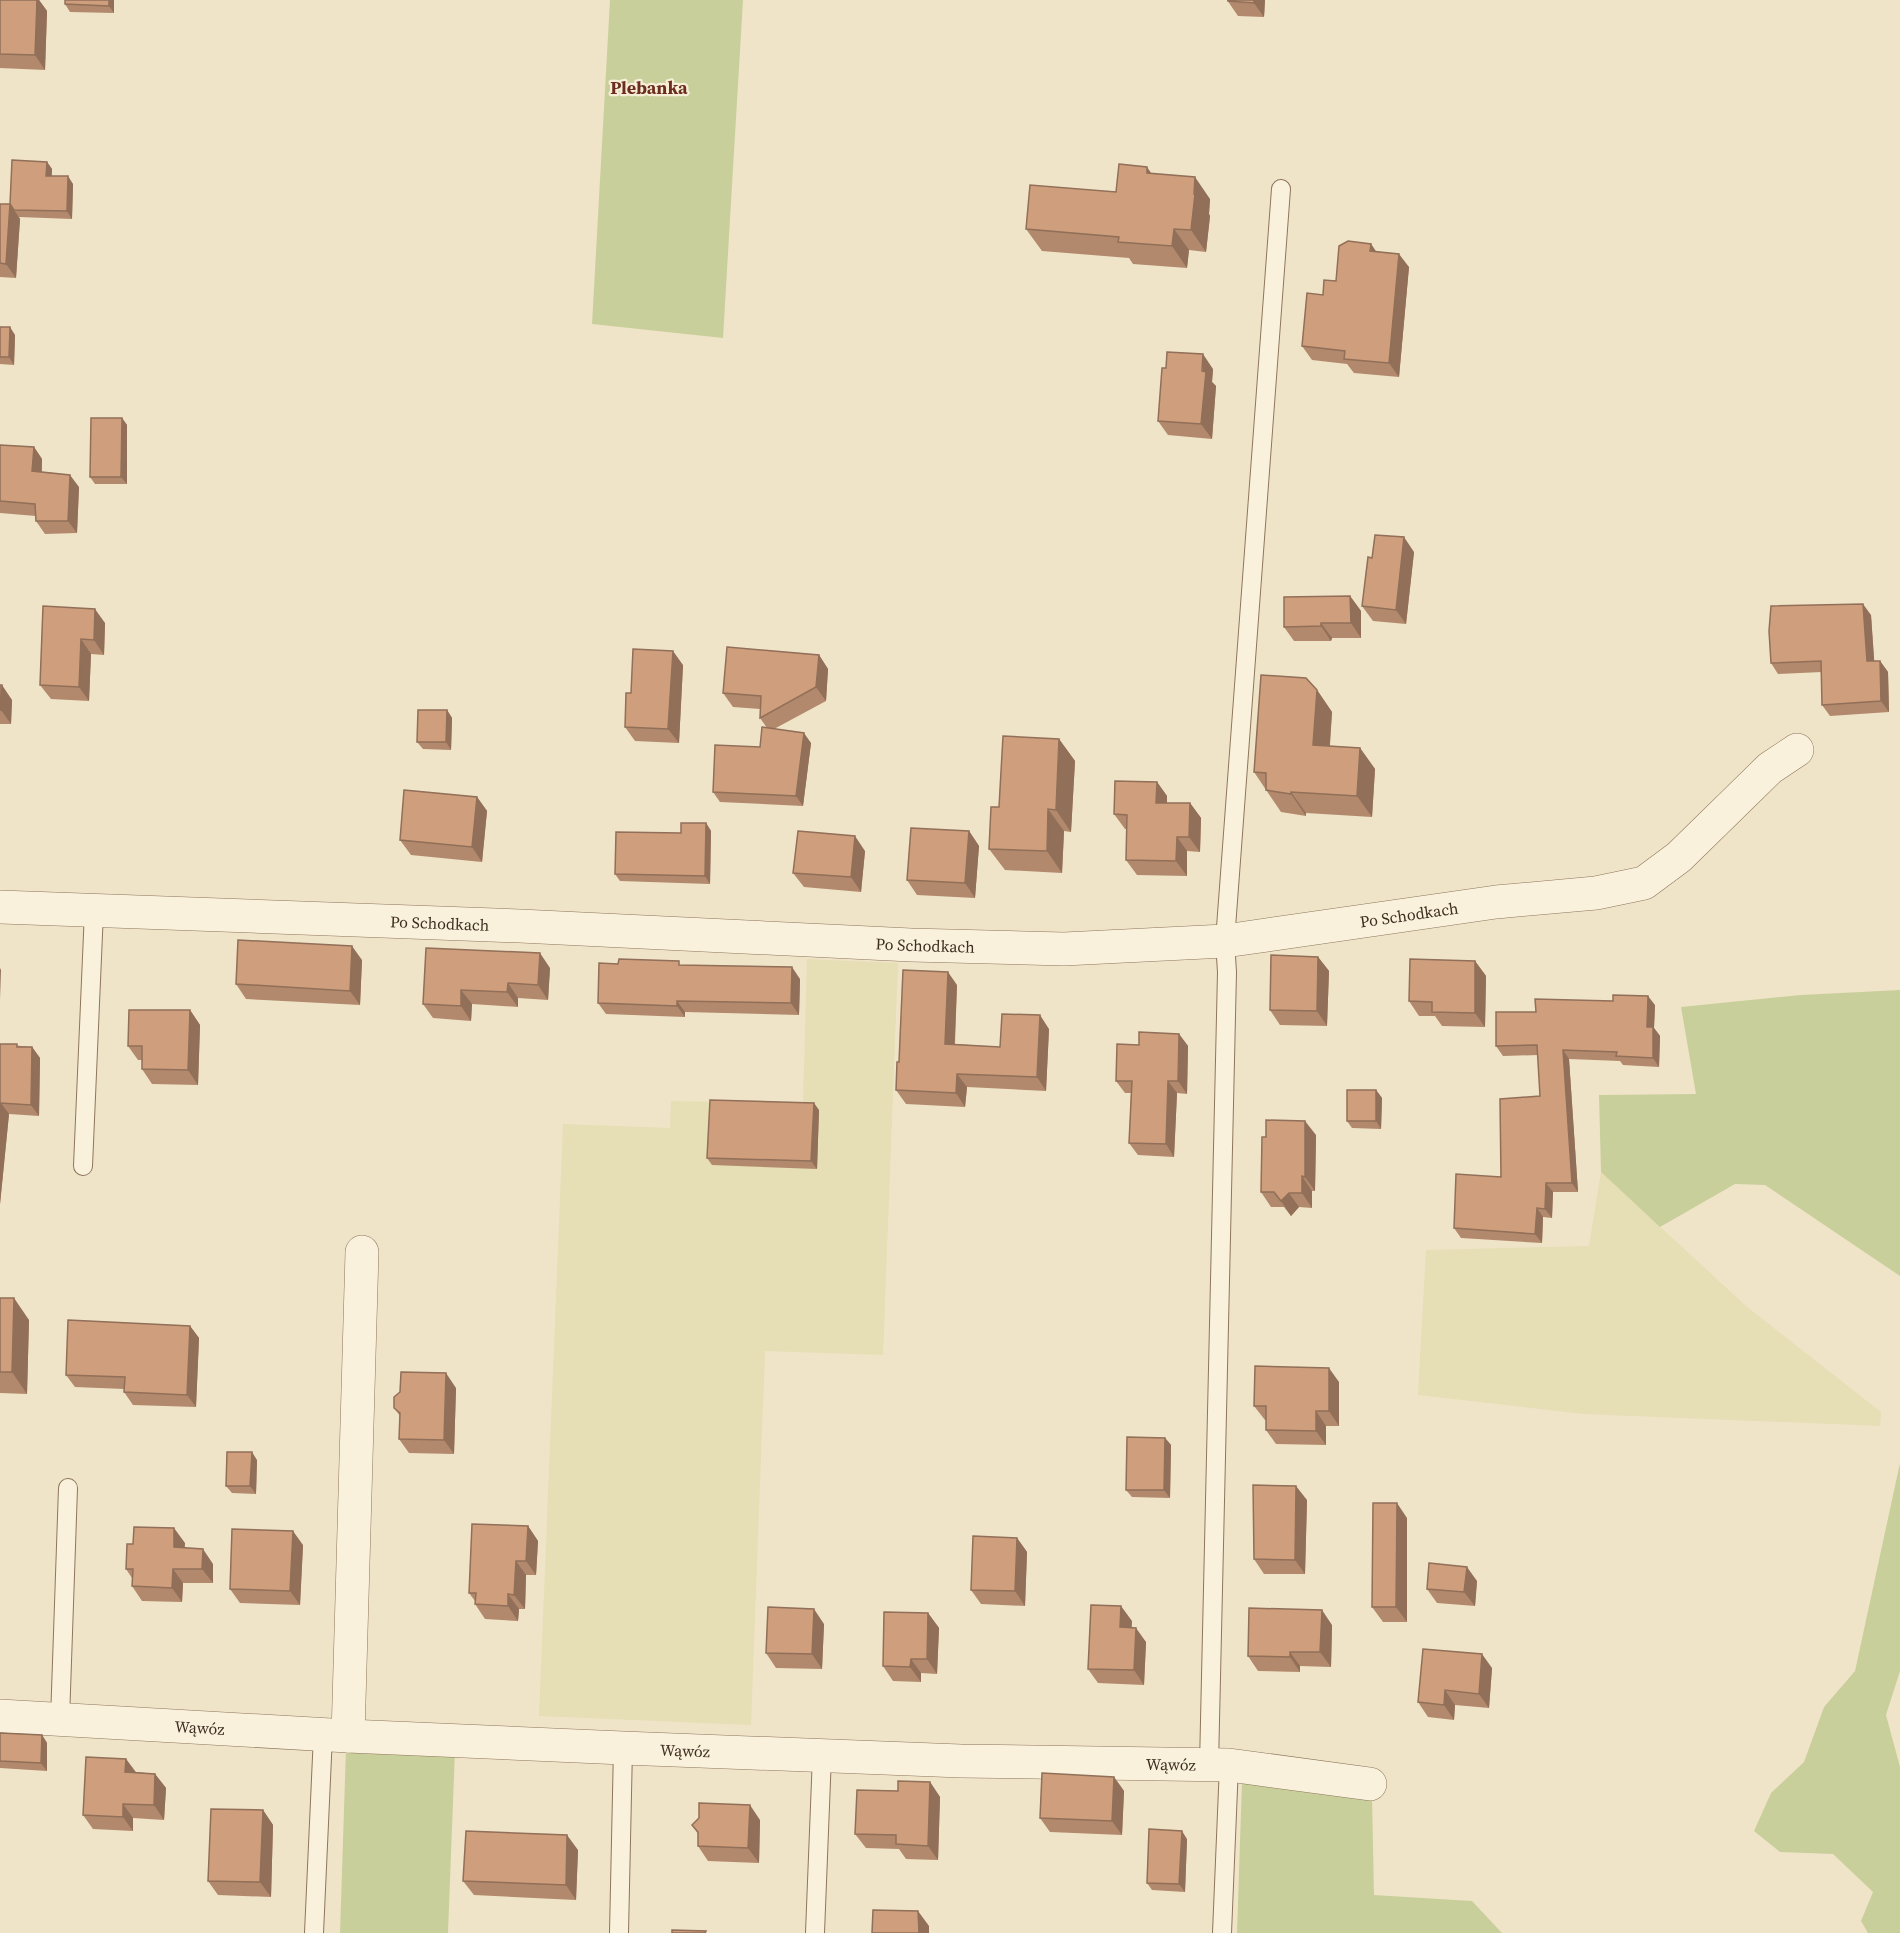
<svg xmlns="http://www.w3.org/2000/svg" width="1900" height="1933" font-family="'Source Serif 4',serif">
  <style>
    .farmland { fill: #e6deb5 }
    .green { fill: #c9cf9b }
    .lines { fill: none; stroke-linecap: round; stroke-linejoin: round }
    .service-casing { stroke: #8d765c; stroke-width: 20 }
    .minor-casing { stroke: #8d765c; stroke-width: 34 }
    .service { stroke: #faf1dc; stroke-width: 18 }
    .minor { stroke: #faf1dc; stroke-width: 33 }
    .wall { fill: #b2896c }
    .shaded-wall { fill: #916f58 }
    .building { fill: #cf9f7d; stroke: #916f58; stroke-width: 1.5 }
    .labels { text-anchor: middle; dominant-baseline: central; stroke-width: 4.5; stroke-linejoin: round; paint-order: stroke }
    .street-label { font-size: 16px; fill: #3d2e20; stroke: #f7eed8 }
    .neighbourhood-label { font-size: 18px; font-weight: bold; fill: #6b2e1e; stroke: #f7eed8 }
  </style>
  <rect width="100%" height="100%" fill="#f0e4c8"/>
  <g class="farmland">
    <path d="M807,959L898,963L883,1355L765,1351L751,1725L539,1716L563,1124L670,1128L671,1101L803,1104Z"/>
    <path d="M1601,1172L1746,1306L1881,1412L1880,1426L1584,1414L1418,1395L1426,1250L1589,1246Z"/>
  </g>
  <g class="green">
    <path d="M610,0H743L723,338L592,324Z"/>
    <path d="M1900,990V1276L1765,1185L1735,1184L1660,1227L1601,1172L1599,1095L1696,1094L1681,1007L1801,995Z"/>
    <path d="M1900,1463V1671L1886,1715L1900,1767V1933H1868L1861,1921L1873,1892L1833,1854L1780,1852L1754,1831L1771,1793L1804,1762L1824,1707L1855,1671Z"/>
    <path d="M346,1748L455,1750L448,1933H340Z"/>
    <path d="M1242,1780L1372,1794L1374,1895L1472,1901L1502,1933H1237Z"/>
  </g>
  <g class="lines">
    <g class="service-casing">
      <g id="service">
        <path d="M83,1166L94,911"/>
        <path d="M60,1720L68,1488"/>
        <path d="M1209,1765L1227,972L1225,941L1281,189"/>
        <path d="M314,1933L323,1735"/>
        <path d="M619,1933L623,1748"/>
        <path d="M815,1933L822,1755"/>
        <path d="M1222,1933L1229,1765"/>
      </g>
    </g>
    <g class="minor-casing">
      <g id="minor">
        <path id="s1" d="M0,907L520,926L911,945L1064,949L1225,941L1496,902L1596,893L1644,883L1679,857L1770,768L1797,750"/>
        <path id="s2" d="M0,1716L348,1736L623,1748L961,1761L1229,1765L1370,1784"/>
        <path d="M348,1736L362,1252"/>
      </g>
    </g>
    <use href="#service" class="service"/>
    <use href="#minor" class="minor"/>
  </g>
  <g class="wall">
    <path d="M0,0H39L47,11L45,70L0,68Z"/>
    <path d="M65,0H114V13L70,12L65,4Z"/>
    <path d="M1227,0H1265L1264,17L1238,16Z"/>
    <path d="M47,162L52,169V176L73,184L72,219L19,217L20,219L16,278L0,277V204H10Z"/>
    <path d="M1152,174L1210,199L1209,214L1210,216L1206,252L1189,250L1187,268L1133,264L1129,258L1042,251L1026,229L1116,192Z"/>
    <path d="M1371,244L1376,252L1409,267L1399,377L1354,373L1347,364L1312,360L1302,346L1323,295Z"/>
    <path d="M0,327L15,335L14,365L0,364Z"/>
    <path d="M1213,369L1212,382L1216,386L1212,439L1168,435L1158,421Z"/>
    <path d="M122,418L127,425V484H95L90,477Z"/>
    <path d="M0,445L34,447L42,459V472L79,487L77,533L45,534L36,521V516L0,513Z"/>
    <path d="M1414,552L1406,624L1373,621L1362,606L1372,558Z"/>
    <path d="M1350,596L1361,611V638H1332L1331,641H1294L1284,627Z"/>
    <path d="M43,606L105,623L104,655L91,654L89,701L51,699L40,685Z"/>
    <path d="M1871,615L1874,661H1880L1888,672L1889,712L1830,716L1822,705V672L1778,674L1771,663Z"/>
    <path d="M819,655L828,669L826,701L774,729L811,743L803,806L720,802L713,792L760,747L767,728L760,718V709L733,707L723,693Z"/>
    <path d="M683,665L679,743L635,741L625,727L631,693Z"/>
    <path d="M0,685L12,700L11,724H0Z"/>
    <path d="M1317,690L1332,712L1330,746L1360,748L1375,769L1372,817L1306,813V816L1281,812L1254,772Z"/>
    <path d="M447,710L452,718L451,750L423,749L417,742Z"/>
    <path d="M1059,739L1075,761L1071,832L1064,831L1062,873L1005,870L989,849L999,807Z"/>
    <path d="M1157,782L1167,796V803H1190L1201,818L1200,852L1187,851V876L1137,875L1126,860L1127,829H1125L1114,814Z"/>
    <path d="M477,797L487,811L482,862L411,855L400,840Z"/>
    <path d="M706,823L711,831L710,884L620,881L615,874L681,833Z"/>
    <path d="M969,831L979,846L975,898L917,895L907,880Z"/>
    <path d="M865,851L861,892L804,887L793,873Z"/>
    <path d="M426,948L550,968L548,1000L518,998V1007L472,1004L471,1021L433,1018L423,1004Z"/>
    <path d="M1318,957L1329,971L1327,1026L1280,1025L1270,1010Z"/>
    <path d="M362,960L360,1005L246,999L236,984Z"/>
    <path d="M1475,961L1486,976L1485,1027L1442,1026L1435,1016H1419L1409,1001Z"/>
    <path d="M618,964L681,965L800,979L799,1015L685,1012V1017L606,1014L598,1003Z"/>
    <path d="M957,985L955,1044L1000,1047L1049,1029L1046,1091L967,1087L965,1107L906,1104L896,1090L899,1062Z"/>
    <path d="M1655,1005L1654,1028L1660,1036L1659,1067L1623,1065L1620,1061L1569,1059L1578,1192H1553L1552,1218L1543,1217L1542,1243L1461,1238L1454,1228L1501,1177L1540,1096L1538,1055L1503,1056L1496,1046L1536,1012Z"/>
    <path d="M190,1010L200,1025L198,1085L152,1084L142,1069V1060H138L128,1046Z"/>
    <path d="M1179,1034L1188,1046L1187,1094L1177,1093L1174,1157L1138,1155L1129,1143L1131,1093H1125L1116,1081L1139,1045Z"/>
    <path d="M0,1044L32,1047L40,1058L39,1116L9,1114L0,1204Z"/>
    <path d="M1376,1090L1382,1098L1381,1129L1352,1128L1347,1121Z"/>
    <path d="M819,1110L817,1169L712,1165L707,1158Z"/>
    <path d="M1316,1135L1315,1191H1312V1208L1299,1207L1291,1216L1284,1207H1271L1261,1192Z"/>
    <path d="M0,1298L29,1320L27,1394L0,1393Z"/>
    <path d="M190,1326L199,1338L196,1407L133,1405L124,1392V1389L75,1387L66,1375Z"/>
    <path d="M1339,1382V1426H1326V1445L1276,1444L1266,1430V1420H1265L1254,1406Z"/>
    <path d="M456,1388L454,1454L409,1453L399,1439L400,1416L394,1408Z"/>
    <path d="M1165,1438L1171,1445L1170,1498L1132,1497L1126,1490Z"/>
    <path d="M257,1460L256,1494L232,1493L226,1486Z"/>
    <path d="M1307,1500L1305,1574H1264L1254,1559Z"/>
    <path d="M1407,1518V1622H1383L1372,1607Z"/>
    <path d="M528,1526L538,1541L536,1575H526L525,1609H519L518,1621L485,1619L475,1604V1601L469,1593Z"/>
    <path d="M1017,1538L1027,1552L1025,1606L981,1604L971,1590Z"/>
    <path d="M185,1543L184,1548L213,1564V1583H183L182,1602L142,1601L132,1586V1578L126,1569L133,1544Z"/>
    <path d="M303,1545L300,1605L240,1603L230,1589Z"/>
    <path d="M1477,1581L1475,1606L1437,1603L1427,1589Z"/>
    <path d="M928,1613L939,1628L937,1674L921,1673V1682L893,1681L883,1666Z"/>
    <path d="M1132,1621L1131,1628L1146,1642L1144,1685L1098,1683L1088,1669Z"/>
    <path d="M824,1624L822,1669L776,1668L766,1653Z"/>
    <path d="M1332,1625L1331,1667L1300,1666V1672L1258,1671L1248,1656Z"/>
    <path d="M1492,1668L1489,1708L1455,1705L1454,1720L1428,1717L1418,1702Z"/>
    <path d="M0,1733L42,1735L47,1743V1771L0,1768Z"/>
    <path d="M126,1759L136,1772L155,1774L166,1788L164,1820L133,1818V1831L93,1829L83,1815Z"/>
    <path d="M1114,1777L1124,1791L1122,1835L1050,1832L1040,1818Z"/>
    <path d="M930,1782L940,1797L938,1860L906,1859L899,1849L866,1848L855,1834L898,1791Z"/>
    <path d="M263,1810L273,1825L271,1897L218,1895L208,1881Z"/>
    <path d="M760,1820L759,1863L708,1861L698,1846V1834L692,1825Z"/>
    <path d="M1187,1839L1185,1892L1152,1890L1147,1883Z"/>
    <path d="M578,1850L576,1900L474,1895L463,1881Z"/>
  </g>
  <g class="shaded-wall">
    <path d="M37,0H39L47,11L45,70L35,55Z"/>
    <path d="M109,0H114V13L109,6Z"/>
    <path d="M1254,0H1265L1264,17L1254,3Z"/>
    <path d="M47,162L52,169L51,183L46,176Z"/>
    <path d="M1147,167L1162,189L1147,173Z"/>
    <path d="M68,176L73,184L72,219L67,211Z"/>
    <path d="M1195,177L1210,199L1209,214L1210,216L1206,252L1191,230Z"/>
    <path d="M10,204L20,219L16,278L6,264Z"/>
    <path d="M1174,229L1189,250L1187,268L1172,246Z"/>
    <path d="M1371,244L1380,257L1370,251Z"/>
    <path d="M1399,254L1409,267L1399,377L1389,363Z"/>
    <path d="M10,327L15,335L14,365L9,357Z"/>
    <path d="M1203,354L1213,369L1212,382L1216,386L1212,439L1201,424Z"/>
    <path d="M122,418L127,425V484L121,477Z"/>
    <path d="M34,447L42,459L41,483L32,471Z"/>
    <path d="M70,475L79,487L77,533L68,521Z"/>
    <path d="M1404,537L1414,552L1406,624L1396,610Z"/>
    <path d="M1350,596L1361,611V638L1351,623Z"/>
    <path d="M1863,604L1871,615L1875,672L1867,661Z"/>
    <path d="M95,609L105,623L104,655L94,640Z"/>
    <path d="M1321,623L1332,638L1331,641L1321,626Z"/>
    <path d="M81,639L91,654L89,701L79,687Z"/>
    <path d="M673,651L683,665L679,743L668,729Z"/>
    <path d="M819,655L828,669L826,701L816,687Z"/>
    <path d="M1880,661L1888,672L1889,712L1881,701Z"/>
    <path d="M2,685L12,700L11,724L1,710Z"/>
    <path d="M1317,690L1332,712L1328,767L1313,745Z"/>
    <path d="M447,710L452,718L451,750L446,742Z"/>
    <path d="M804,733L811,743L803,806L796,796Z"/>
    <path d="M1059,739L1075,761L1071,832L1056,810Z"/>
    <path d="M1360,748L1375,769L1372,817L1357,796Z"/>
    <path d="M1157,782L1167,796V817L1156,803Z"/>
    <path d="M1291,792L1306,813V816L1291,794Z"/>
    <path d="M477,797L487,811L482,862L472,847Z"/>
    <path d="M1190,803L1201,818L1200,852L1189,837Z"/>
    <path d="M1048,809L1064,831L1062,873L1047,851Z"/>
    <path d="M706,823L711,831L710,884L705,876Z"/>
    <path d="M969,831L979,846L975,898L965,883Z"/>
    <path d="M855,836L865,851L861,892L851,877Z"/>
    <path d="M1177,837L1187,851V876L1176,861Z"/>
    <path d="M352,946L362,960L360,1005L350,991Z"/>
    <path d="M540,953L550,968L548,1000L538,985Z"/>
    <path d="M1318,957L1329,971L1327,1026L1317,1011Z"/>
    <path d="M1475,961L1486,976L1485,1027L1475,1013Z"/>
    <path d="M792,967L800,979L799,1015L791,1003Z"/>
    <path d="M0,968L1,970L0,999Z"/>
    <path d="M948,972L957,985L954,1057L945,1044Z"/>
    <path d="M508,983L518,998V1007L507,992Z"/>
    <path d="M461,990L472,1004L471,1021L461,1006Z"/>
    <path d="M1648,996L1655,1005L1654,1028L1660,1036L1659,1067L1653,1058L1647,1027Z"/>
    <path d="M677,1001L685,1012V1017L677,1006Z"/>
    <path d="M190,1010L200,1025L198,1085L188,1070Z"/>
    <path d="M1040,1015L1049,1029L1046,1091L1037,1077Z"/>
    <path d="M1179,1034L1188,1046L1187,1094L1178,1081Z"/>
    <path d="M32,1047L40,1058L39,1116L31,1105Z"/>
    <path d="M1563,1050L1569,1059L1578,1192L1572,1183Z"/>
    <path d="M957,1074L967,1087L965,1107L956,1093Z"/>
    <path d="M1168,1081L1177,1093L1174,1157L1166,1144Z"/>
    <path d="M1376,1090L1382,1098L1381,1129L1376,1121Z"/>
    <path d="M1,1103L9,1114L0,1204V1115Z"/>
    <path d="M814,1103L819,1110L817,1169L811,1161Z"/>
    <path d="M1305,1121L1316,1135L1315,1191L1305,1177Z"/>
    <path d="M1302,1176L1312,1191V1208L1302,1193Z"/>
    <path d="M1546,1183L1553,1192L1552,1218L1545,1209Z"/>
    <path d="M1289,1193L1299,1207L1291,1216L1281,1201Z"/>
    <path d="M1537,1208L1543,1217L1542,1243L1535,1234Z"/>
    <path d="M14,1298L29,1320L27,1394L12,1372Z"/>
    <path d="M190,1326L199,1338L196,1407L187,1395Z"/>
    <path d="M1329,1368L1339,1382V1426L1329,1411Z"/>
    <path d="M446,1373L456,1388L454,1454L444,1440Z"/>
    <path d="M1316,1411L1326,1426V1445L1316,1431Z"/>
    <path d="M1165,1438L1171,1445L1170,1498L1164,1490Z"/>
    <path d="M252,1452L257,1460L256,1494L250,1486Z"/>
    <path d="M1296,1486L1307,1500L1305,1574L1295,1560Z"/>
    <path d="M1397,1503L1407,1518V1622L1396,1607Z"/>
    <path d="M528,1526L538,1541L536,1575L526,1561Z"/>
    <path d="M174,1528L185,1543L184,1562L174,1547Z"/>
    <path d="M293,1531L303,1545L300,1605L290,1591Z"/>
    <path d="M1017,1538L1027,1552L1025,1606L1015,1591Z"/>
    <path d="M203,1549L213,1564V1583L202,1569Z"/>
    <path d="M516,1561L526,1575L525,1609L514,1595Z"/>
    <path d="M1467,1567L1477,1581L1475,1606L1464,1592Z"/>
    <path d="M173,1569L183,1583L182,1602L172,1588Z"/>
    <path d="M508,1594L519,1609L518,1621L508,1606Z"/>
    <path d="M1121,1606L1132,1621L1131,1642L1120,1627Z"/>
    <path d="M814,1609L824,1624L822,1669L812,1654Z"/>
    <path d="M1322,1610L1332,1625L1331,1667L1320,1652Z"/>
    <path d="M928,1613L939,1628L937,1674L927,1659Z"/>
    <path d="M1136,1628L1146,1642L1144,1685L1134,1670Z"/>
    <path d="M1290,1652L1300,1666V1672L1290,1657Z"/>
    <path d="M1482,1654L1492,1668L1489,1708L1479,1694Z"/>
    <path d="M911,1659L921,1673V1682L910,1667Z"/>
    <path d="M1445,1690L1455,1705L1454,1720L1444,1705Z"/>
    <path d="M42,1735L47,1743V1771L41,1763Z"/>
    <path d="M126,1759L136,1773L125,1772Z"/>
    <path d="M155,1774L166,1788L164,1820L154,1805Z"/>
    <path d="M1114,1777L1124,1791L1122,1835L1112,1821Z"/>
    <path d="M930,1782L940,1797L938,1860L928,1846Z"/>
    <path d="M123,1804L133,1818V1831L123,1817Z"/>
    <path d="M750,1805L760,1820L759,1863L748,1848Z"/>
    <path d="M263,1810L273,1825L271,1897L260,1882Z"/>
    <path d="M1182,1831L1187,1839L1185,1892L1179,1884Z"/>
    <path d="M567,1835L578,1850L576,1900L566,1885Z"/>
    <path d="M918,1911L929,1926V1933H919Z"/>
  </g>
  <g class="building">
    <path d="M0,0H37L35,55L0,54Z"/>
    <path d="M65,0H109V6L65,4Z"/>
    <path d="M1228,0H1254V3L1228,1Z"/>
    <path d="M12,160L47,162L46,176H68L67,211L14,210L10,204Z"/>
    <path d="M1119,164L1147,167V173L1195,177L1194,194H1195L1191,230L1174,229L1172,246L1118,242L1119,237L1026,229L1030,185L1116,192Z"/>
    <path d="M0,204H10L6,264L0,263Z"/>
    <path d="M1348,241L1371,244L1370,251L1399,254L1389,363L1344,359L1345,351L1302,346L1307,293L1323,295L1324,280L1336,281L1339,246Z"/>
    <path d="M0,327H10L9,357H0Z"/>
    <path d="M1167,352L1203,354L1202,371L1206,372L1201,424L1158,421L1162,368H1166Z"/>
    <path d="M91,418H122L121,477H90Z"/>
    <path d="M0,445L34,447L32,471L70,475L68,521H36L35,504L0,501Z"/>
    <path d="M1375,535L1404,537L1396,610L1362,606L1368,557L1372,558Z"/>
    <path d="M1350,596L1351,623H1321V626L1284,627V597Z"/>
    <path d="M1863,604L1867,661H1880L1881,701L1822,705L1821,661L1771,663L1769,631L1771,606Z"/>
    <path d="M43,606L95,609L94,640L81,639L79,687L40,685Z"/>
    <path d="M727,647L819,655L816,687L760,718L761,696L723,693Z"/>
    <path d="M633,649L673,651L668,729L625,727L626,693H631Z"/>
    <path d="M1261,675L1306,678L1317,690L1313,745L1360,748L1357,796L1291,792V794L1266,790V773L1254,772Z"/>
    <path d="M0,685H2L1,710H0Z"/>
    <path d="M418,710H447L446,742H417Z"/>
    <path d="M762,727L804,733L796,796L713,792L715,745L760,747Z"/>
    <path d="M1003,736L1059,739L1056,810L1048,809L1047,851L989,849L991,807H999Z"/>
    <path d="M1115,781L1157,782L1156,803H1190L1189,837H1177L1176,861L1126,860L1127,815L1114,814Z"/>
    <path d="M404,790L477,797L472,847L400,840Z"/>
    <path d="M681,823H706L705,876L615,874L616,832L681,833Z"/>
    <path d="M911,828L969,831L965,883L907,880Z"/>
    <path d="M798,831L855,836L851,877L793,873Z"/>
    <path d="M238,940L352,946L350,991L236,984Z"/>
    <path d="M426,948L540,953L538,985L508,983L507,992L461,990V1006L423,1004Z"/>
    <path d="M1271,955L1318,957L1317,1011L1270,1010Z"/>
    <path d="M619,959L679,961V965L792,967L791,1003L677,1001V1006L598,1003L599,963L618,964Z"/>
    <path d="M1410,959L1475,961V1013L1432,1012V1002L1409,1001Z"/>
    <path d="M903,970L948,972L945,1044L1000,1047L1002,1014L1040,1015L1037,1077L957,1074L956,1093L896,1090L897,1062H899Z"/>
    <path d="M1613,995L1648,996L1647,1027H1653V1058L1616,1056L1617,1052L1563,1050L1572,1183H1546L1545,1209L1537,1208L1535,1234L1454,1228L1456,1174L1501,1177L1500,1099L1540,1096L1537,1045L1496,1046V1012H1536L1535,999L1613,1001Z"/>
    <path d="M129,1010H190L188,1070L142,1069V1046H128Z"/>
    <path d="M1139,1032L1179,1034L1178,1081H1168L1166,1144L1129,1143L1132,1081H1116L1117,1044L1139,1045Z"/>
    <path d="M0,1044H17V1047H32L31,1105L1,1103L0,1115Z"/>
    <rect x="1347" y="1090" width="29" height="31"/>
    <path d="M710,1100L814,1103L811,1161L707,1158Z"/>
    <path d="M1266,1120L1305,1121V1177L1302,1176V1193H1289L1281,1201L1274,1192H1261L1262,1137H1266Z"/>
    <path d="M0,1298H14L12,1372H0Z"/>
    <path d="M68,1320L190,1326L187,1395L124,1392L125,1377L66,1375Z"/>
    <path d="M1255,1366L1329,1368V1411H1316V1431L1266,1430V1406H1254Z"/>
    <path d="M401,1372L446,1373L444,1440L399,1439L400,1413L394,1408V1397L400,1392Z"/>
    <path d="M1127,1437L1165,1438L1164,1490H1126Z"/>
    <path d="M227,1452H252L250,1486H226Z"/>
    <path d="M1253,1485L1296,1486L1295,1560L1254,1559Z"/>
    <path d="M1373,1503H1397L1396,1607H1372Z"/>
    <path d="M472,1524L528,1526L526,1561H516L514,1595L508,1594V1606L475,1604L476,1593H469Z"/>
    <path d="M134,1527L174,1528V1547L203,1549L202,1569H173L172,1588L132,1586L133,1569H126L127,1544H133Z"/>
    <path d="M232,1529L293,1531L290,1591L230,1589Z"/>
    <path d="M973,1536L1017,1538L1015,1591L971,1590Z"/>
    <path d="M1429,1563L1467,1567L1464,1592L1427,1589Z"/>
    <path d="M1091,1605L1121,1606L1120,1627L1136,1628L1134,1670L1088,1669Z"/>
    <path d="M768,1607L814,1609L812,1654L766,1653Z"/>
    <path d="M1249,1608L1322,1610L1320,1652H1290V1657L1248,1656Z"/>
    <path d="M884,1612L928,1613L927,1659H911L910,1667L883,1666Z"/>
    <path d="M1423,1649L1482,1654L1479,1694L1445,1690L1444,1705L1418,1702Z"/>
    <path d="M0,1733L42,1735L41,1763L0,1761Z"/>
    <path d="M86,1757L126,1759L125,1772L155,1774L154,1805L123,1804V1817L83,1815Z"/>
    <path d="M1042,1773L1114,1777L1112,1821L1040,1818Z"/>
    <path d="M898,1781L930,1782L928,1846L896,1844V1835L855,1834L857,1790L898,1791Z"/>
    <path d="M699,1803L750,1805L748,1848L698,1846V1832L692,1825L699,1818Z"/>
    <path d="M211,1809L263,1810L260,1882L208,1881Z"/>
    <path d="M1149,1829L1182,1831L1179,1884L1147,1883Z"/>
    <path d="M466,1831L567,1835L566,1885L463,1881Z"/>
    <path d="M873,1910L918,1911L919,1933H922H872Z"/>
    <path d="M672,1930L706,1931L705,1933H672Z"/>
  </g>
  <g class="labels">
    <g class="street-label">
      <text stroke="none"><textPath href="#s1" startOffset="1412">Po Schodkach</textPath></text>
      <text stroke="none"><textPath href="#s1" startOffset="440">Po Schodkach</textPath></text>
      <text stroke="none"><textPath href="#s1" startOffset="926">Po Schodkach</textPath></text>
      <text stroke="none"><textPath href="#s2" startOffset="200">Wąwóz</textPath></text>
      <text stroke="none"><textPath href="#s2" startOffset="686">Wąwóz</textPath></text>
      <text stroke="none"><textPath href="#s2" startOffset="1172">Wąwóz</textPath></text>
    </g>
    <g class="neighbourhood-label">
      <text x="649" y="87">Plebanka</text>
    </g>
  </g>
</svg>
